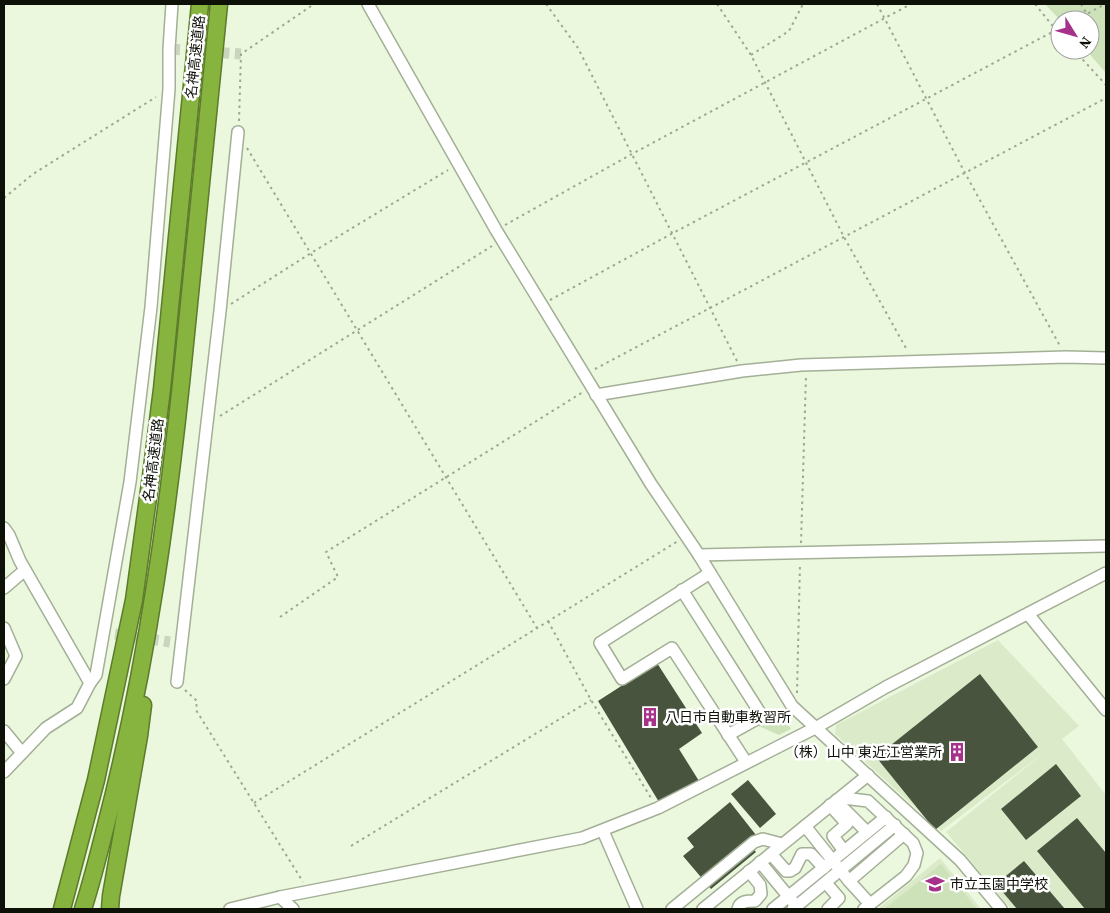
<svg xmlns="http://www.w3.org/2000/svg" width="1110" height="913" font-family="'Source Serif 4','Noto Sans JP',serif">
  <style>
    .built { fill: #dbebca }
    .green { fill: #cee2b9 }
    .building { fill: #49543e }
    .lines { fill: none; stroke-linecap: round; stroke-linejoin: round }
    .minor-tunnel { stroke: #cad5bd; stroke-width: 11; stroke-dasharray: 11 5.5; stroke-linecap: butt }
    .minor-casing { stroke: #a3af96; stroke-width: 14 }
    .highway-casing { stroke: #5c7b2c; stroke-width: 19 }
    .path { stroke: #9da792; stroke-width: 2; stroke-dasharray: 2.5 4; stroke-linecap: butt }
    .minor { stroke: #fff; stroke-width: 11 }
    .highway { stroke: #86b43f; stroke-width: 16 }
    .labels { text-anchor: middle; dominant-baseline: central; stroke-width: 5; stroke-linejoin: round; paint-order: stroke }
    .street-label { font-size: 14px; fill: #0d1108; stroke: #fff }
    .poi-label { font-size: 14px; fill: #0d1108; stroke: #fff; text-anchor: start }
  </style>
  <rect width="100%" height="100%" fill="#ebf8dd"/>
  <g class="built">
    <path d="M998,640L1079,726L1062,739L1106,795V909H1011L946,832L1045,752L941,831L835,734L836,725Z"/>
    <path d="M940,858L981,909H878Z"/>
  </g>
  <g class="green">
    <path d="M1045,4H1106V73L1086,50H1090V20H1060Z"/>
    <path d="M779,710L791,729L779,735L754,724Z"/>
    <path d="M941,864L977,909H884Z"/>
  </g>
  <g class="building">
    <path d="M657,663L702,733L679,749L699,781L659,802L598,701Z"/>
    <path d="M980,674L1038,747L935,830L876,757Z"/>
    <path d="M1056,764L1081,796L1026,840L1001,809Z"/>
    <path d="M748,780L776,814L760,828L731,794Z"/>
    <path d="M730,802L756,835L748,842L756,852L711,889L683,856L694,847L687,838Z"/>
    <path d="M1077,818L1106,853V909H1085L1037,851Z"/>
    <path d="M1024,861L1065,909H1017L996,884Z"/>
  </g>
  <g class="lines">
    <g class="minor-tunnel">
      <path d="M169,49L241,54"/>
      <path d="M115,634L170,642"/>
    </g>
    <g class="minor-casing">
      <g id="minor">
        <path d="M368,4L496,230L651,484L699,555L792,706L960,860L1001,909"/>
        <path d="M596,395L742,371L801,365L1066,357L1106,358"/>
        <path d="M4,528L9,535L20,561L90,683L77,708L46,728L4,772"/>
        <path d="M699,555L1106,546"/>
        <path d="M710,573L600,643L622,679L672,648L746,762"/>
        <path d="M4,588L25,570"/>
        <path d="M682,590L762,716L728,735"/>
        <path d="M1028,614L1106,710"/>
        <path d="M4,628L16,656L4,679"/>
        <path d="M177,682L220,311L238,132"/>
        <path d="M90,683L96,675L130,482L151,307L169,89V49L172,4"/>
        <path d="M4,731L22,753"/>
        <path d="M837,800L843,798L868,801L913,843L917,853L914,865L906,876L864,909"/>
        <path d="M836,801L867,832"/>
        <path d="M830,805L847,824L833,836L844,851"/>
        <path d="M805,826L849,881L870,904"/>
        <path d="M603,831L637,909"/>
        <path d="M771,854L786,871H790L795,868L802,854H811L824,868"/>
        <path d="M760,862L793,902"/>
        <path d="M849,881L904,834"/>
        <path d="M826,883L839,898L828,909"/>
        <path d="M280,897L293,909"/>
        <path d="M230,909L280,897L582,838L658,808L817,727L886,687L1106,573"/>
        <path d="M672,909L754,842L763,839L782,844"/>
        <path d="M703,909L868,775"/>
        <path d="M738,909C740,901 747,901 755,901L761,894L760,885L749,871"/>
        <path d="M773,909L886,817"/>
        <path d="M793,909L895,825"/>
      </g>
    </g>
    <g class="highway-casing">
      <g id="highway">
        <path d="M62,909L96,780L134,600L151,476L162,389L200,4"/>
        <path d="M83,909C92,881 99,853 106,825C148,664 170,499 186,334C198,224 209,114 219,4"/>
        <path d="M110,909L111,896L139,736L143,705"/>
      </g>
    </g>
    <g class="path">
      <path d="M546,4L578,48L737,361"/>
      <path d="M717,4L751,55L844,237L907,350"/>
      <path d="M877,4L965,173L1060,346"/>
      <path d="M1035,4L1060,35"/>
      <path d="M1081,4L1087,14L1105,4"/>
      <path d="M1074,50L1106,85"/>
      <path d="M751,55L789,31L803,4"/>
      <path d="M239,121L241,54L314,4"/>
      <path d="M247,148L537,628"/>
      <path d="M4,198L33,174L156,97"/>
      <path d="M505,225L632,154L911,4"/>
      <path d="M550,300L673,233L1056,30"/>
      <path d="M231,304L311,253L448,170"/>
      <path d="M595,369L1106,98"/>
      <path d="M220,416L492,246"/>
      <path d="M801,543L806,375"/>
      <path d="M280,617L338,577L326,552L583,392"/>
      <path d="M548,621L591,700L651,798"/>
      <path d="M185,690L197,701L196,710L303,882"/>
      <path d="M797,693L800,563"/>
      <path d="M254,803L678,541"/>
      <path d="M351,846L591,700"/>
    </g>
    <use href="#minor" class="minor"/>
    <use href="#highway" class="highway"/>
  </g>
  <defs>
    <g id="building-bare" transform="scale(1.5)"><path d="M-4-6H4V6H1V3H-1V6H-4ZM-2.5-4.3h1.7v1.8h-1.7ZM.8-4.3h1.7v1.8H.8ZM-2.5-1h1.7V.8h-1.7ZM.8-1h1.7V.8H.8Z" fill="#a5318b" stroke="#fff" stroke-width="2.5" paint-order="stroke"/></g>
    <g id="school-bare" transform="scale(1.5)"><path d="M0-5L7-2L0 1L-7-2ZM-4 1L0 2.5L4 1V4Q0 6-4 4Z" fill="#a5318b" stroke="#fff" stroke-width="2.5" paint-order="stroke"/></g>
  </defs>
  <g fill-rule="evenodd">
    <use href="#building-bare" x="650" y="717"/>
    <use href="#building-bare" x="957" y="752"/>
    <use href="#school-bare" x="935" y="884"/>
  </g>
  <g class="labels">
    <g class="street-label">
      <text transform="translate(195 57) rotate(-84)">名神高速道路</text>
      <text transform="translate(153 460) rotate(-83)">名神高速道路</text>
    </g>
    <g class="poi-label">
      <text x="665" y="717">八日市自動車教習所</text>
      <text x="942" y="752" text-anchor="end">（株）山中 東近江営業所</text>
      <text x="950" y="884">市立玉園中学校</text>
    </g>
  </g>
  <rect width="1110" height="913" fill="none" stroke="#0d1108" stroke-width="10"/>
  <g transform="translate(1075 35) rotate(127)"><circle r="24" fill="#ffffff" stroke="#9ea09c"/>
  <path d="M0-4L9 19L0 12L-9 19Z" fill="#a5318b"/>
  <text y="-8" font-size="14" font-weight="bold" text-anchor="middle" fill="#0d1108">N</text>
  </g>
</svg>
